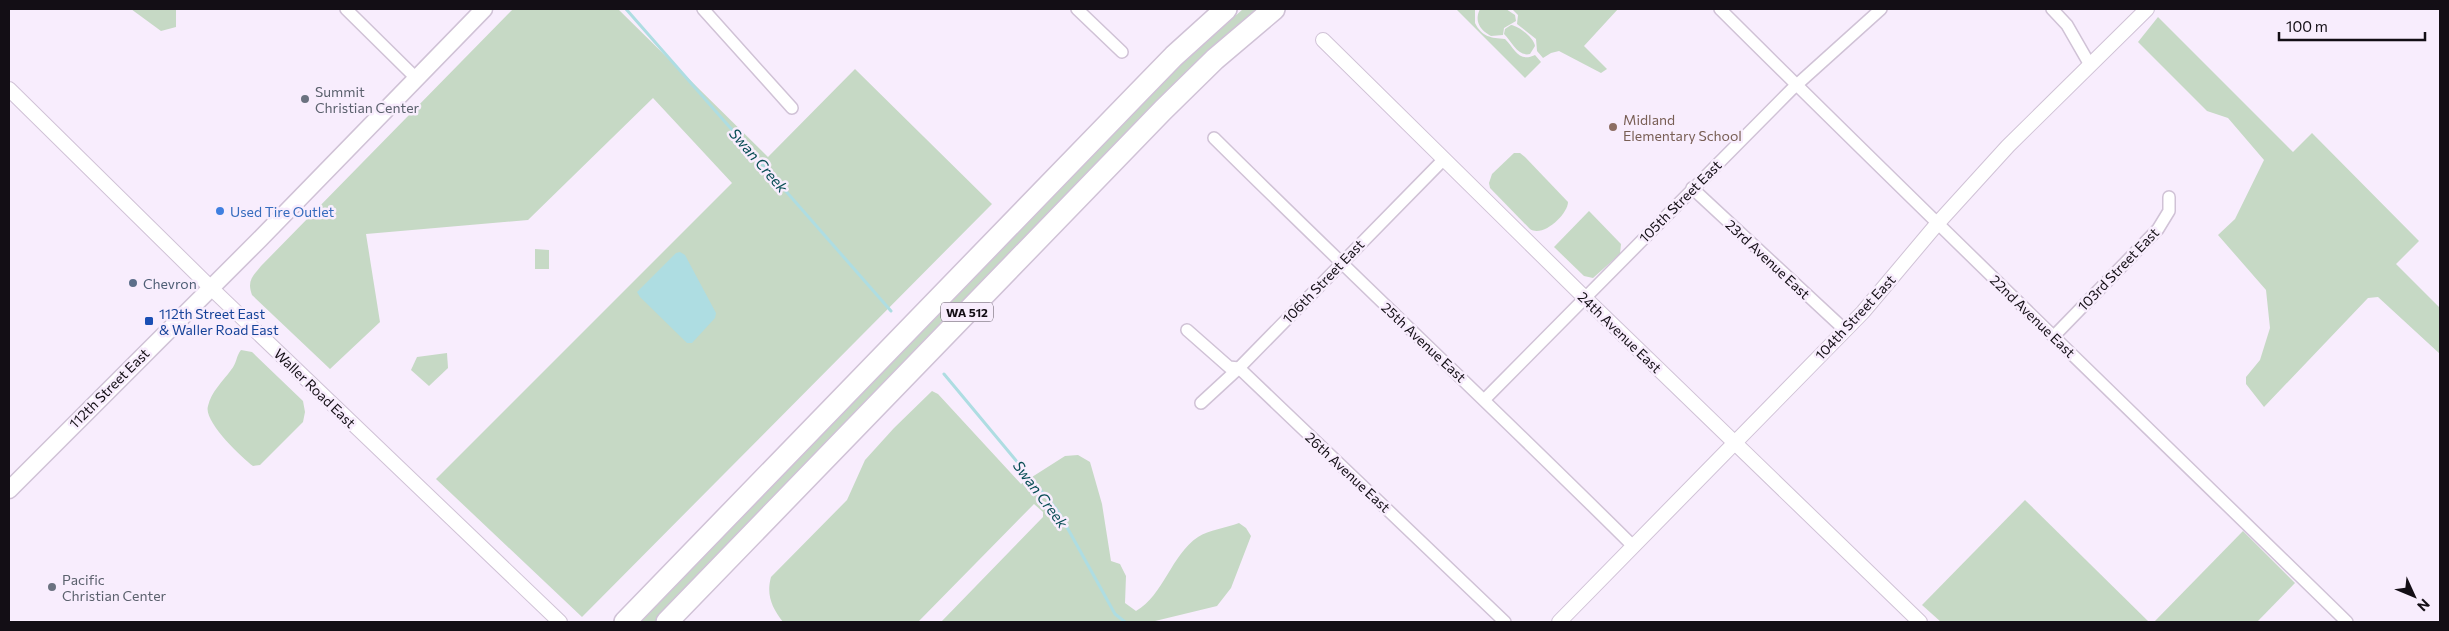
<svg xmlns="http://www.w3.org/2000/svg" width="2449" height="631" font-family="Commissioner,sans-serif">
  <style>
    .green { fill: #c6d9c5 }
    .water { fill: #aedde2 }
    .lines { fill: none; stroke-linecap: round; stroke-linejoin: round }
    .stream { stroke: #aedde2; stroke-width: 3 }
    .minor-casing { stroke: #d0c2d6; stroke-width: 14 }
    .tertiary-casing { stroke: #d0c2d6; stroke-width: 16 }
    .secondary-casing { stroke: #d0c2d6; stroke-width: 19 }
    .motorway-casing { stroke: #d0c2d6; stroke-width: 24 }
    .minor { stroke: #fff; stroke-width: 11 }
    .tertiary { stroke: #fff; stroke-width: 14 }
    .secondary { stroke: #fff; stroke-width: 16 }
    .motorway { stroke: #fff; stroke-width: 21 }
    .worship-dot { fill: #6b7280; stroke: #f8edfd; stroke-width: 2 }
    .education-dot { fill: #8d6e63; stroke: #f8edfd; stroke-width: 2 }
    .shop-dot { fill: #3f7fe0; stroke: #f8edfd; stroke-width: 2 }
    .service-dot { fill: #5c6f8a; stroke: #f8edfd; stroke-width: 2 }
    .transit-dot { fill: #1a4fb4; stroke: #f8edfd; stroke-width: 2 }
    .labels { text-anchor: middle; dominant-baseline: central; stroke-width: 5; stroke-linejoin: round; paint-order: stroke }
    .shield { fill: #f8edfd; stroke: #58515b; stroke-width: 1 }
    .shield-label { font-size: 12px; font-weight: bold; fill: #130e15 }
    .worship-label { font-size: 14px; fill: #5b616d; stroke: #f8edfd; text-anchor: start }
    .education-label { font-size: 14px; fill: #785e54; stroke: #f8edfd; text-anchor: start }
    .street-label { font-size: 14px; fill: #130e15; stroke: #f8edfd }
    .shop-label { font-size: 14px; fill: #366cbe; stroke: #f8edfd; text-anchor: start }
    .service-label { font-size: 14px; fill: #4e5e75; stroke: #f8edfd; text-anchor: start }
    .transit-label { font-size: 14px; fill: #164399; stroke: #f8edfd; text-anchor: start }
    .water-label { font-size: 15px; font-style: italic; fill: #074d54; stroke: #f8edfd }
  </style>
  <rect width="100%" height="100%" fill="#f8edfd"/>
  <g class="green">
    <path d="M131,9H176V27L161,31Z"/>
    <path d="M513,9H618L768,157L855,69L992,204L582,617L436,479L732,183L653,98L528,220L366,234L380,322L330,369L252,295C247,281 252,277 261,266Z"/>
    <path d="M1243,9H1260L856,414L655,622H637L1171,74Z"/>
    <path d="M1456,9H1475V23C1482,37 1491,38 1505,39C1515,49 1519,63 1535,55L1541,62L1525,78Z"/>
    <path d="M1480,9H1506L1515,15L1516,21L1504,28L1503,35L1491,36C1480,30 1474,21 1480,9Z"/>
    <path d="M1512,9H1618L1584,46L1607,69L1601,73L1559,51L1551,53L1543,58L1537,51L1536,39L1517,24L1518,15Z"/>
    <path d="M2158,17L2293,152L2312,133L2419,241L2396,264L2440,308V354L2378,297L2368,298L2264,407L2246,384V377L2260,360L2270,328L2266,290L2218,235L2235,219L2264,160L2228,118L2207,111L2138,42Z"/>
    <path d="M1511,25C1519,26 1534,38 1535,46L1530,54C1518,57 1512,42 1504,34L1505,29Z"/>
    <path d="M1514,153H1520L1525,157L1568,202C1568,214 1543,238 1530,229L1490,188L1489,183L1492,174Z"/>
    <path d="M1589,211L1621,244L1620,254L1593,278L1584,276L1554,247Z"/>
    <path d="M535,249L549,250V269H535Z"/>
    <path d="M241,350L252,352L303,401L305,412L303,422L260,465L253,466C241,457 203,421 208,406C211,392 223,381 231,370C237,363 236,356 241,350Z"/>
    <path d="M447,353L448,368L429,386L411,370L417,357Z"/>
    <path d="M932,391L938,394L1021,484L1065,456L1078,455L1090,462L1102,504L1111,561L1120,564L1126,576L1125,603L1136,611C1164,595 1171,555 1198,537C1209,530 1226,528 1239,523L1246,528L1251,536L1231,588L1217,606L1151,622H941L1043,517V512L1034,504L918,622H783C772,608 766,595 771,577L847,500L865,460L894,428Z"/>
    <path d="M2025,500L2149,622H1941L1922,605Z"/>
    <path d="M2243,531L2295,583L2257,622H2154Z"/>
  </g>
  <path class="water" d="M680,252L685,255L716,313L715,318L692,343H687L640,297L637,292L676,253Z"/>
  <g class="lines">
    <g class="stream">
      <path d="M626,9L891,311"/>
      <path d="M944,374L1058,511L1115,614L1125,622"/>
    </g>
    <g class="minor-casing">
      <g id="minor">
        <path d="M346,9L416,78"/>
        <path d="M703,9L792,108"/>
        <path d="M1077,9L1122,52"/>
        <path d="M1720,9C1927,215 2138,418 2347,622"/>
        <path d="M2052,9L2067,25L2090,65"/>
        <path d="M1214,138C1352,275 1495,409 1633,546"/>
        <path d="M1692,188L1845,330"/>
        <path d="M1187,330L1229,367L1239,368L1505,622"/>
        <path d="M2054,336L2158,229L2169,211V197"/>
        <path d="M1485,399L1791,90L1881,9"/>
        <path d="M1201,403L1239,368L1444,159"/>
      </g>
    </g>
    <g class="tertiary-casing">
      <g id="tertiary">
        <path d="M1323,40L1584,297L1920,622"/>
        <path d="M9,89L210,287L560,622"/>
        <path d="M1559,622L1863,312L1937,224L2008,146L2147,9"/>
      </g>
    </g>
    <g class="secondary-casing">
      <path id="secondary" d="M9,490L259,240L484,9"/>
    </g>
    <g class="motorway-casing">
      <g id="motorway">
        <path d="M625,622L1138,93L1174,56L1226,9"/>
        <path d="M667,622L1163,110L1215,59L1274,9"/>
      </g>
    </g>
    <use href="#minor" class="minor"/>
    <use href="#tertiary" class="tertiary"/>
    <use href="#secondary" class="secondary"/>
    <use href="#motorway" class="motorway"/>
  </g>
  <g class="worship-dot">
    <circle cx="305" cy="99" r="5"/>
    <circle cx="52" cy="587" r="5"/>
  </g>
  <circle class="education-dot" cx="1613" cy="127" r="5"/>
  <circle class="shop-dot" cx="220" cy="211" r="5"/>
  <circle class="service-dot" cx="133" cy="283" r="5"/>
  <rect class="transit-dot" x="144" y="316" width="10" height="10" rx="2.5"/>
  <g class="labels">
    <rect class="shield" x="941" y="302.5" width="52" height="19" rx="4"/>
    <g class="shield-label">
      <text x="967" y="312">WA 512</text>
    </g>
    <g class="worship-label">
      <text x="315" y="91">Summit<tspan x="315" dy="16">Christian Center</tspan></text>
      <text x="62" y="579">Pacific<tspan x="62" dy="16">Christian Center</tspan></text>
    </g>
    <g class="education-label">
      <text x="1623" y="119">Midland<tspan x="1623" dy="16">Elementary School</tspan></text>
    </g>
    <g class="street-label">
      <text transform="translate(1680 201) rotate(-45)">105th Street East</text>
      <text transform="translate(1768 259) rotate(43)">23rd Avenue East</text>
      <text transform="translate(2118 269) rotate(-46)">103rd Street East</text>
      <text transform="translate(1323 281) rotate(-46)">106th Street East</text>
      <text transform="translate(2033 316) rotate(44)">22nd Avenue East</text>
      <text transform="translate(1855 317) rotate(-47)">104th Street East</text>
      <text transform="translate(1620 332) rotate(44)">24th Avenue East</text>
      <text transform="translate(1424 342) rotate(43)">25th Avenue East</text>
      <text transform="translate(109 388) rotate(-45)">112th Street East</text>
      <text transform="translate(315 388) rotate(44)">Waller Road East</text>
      <text transform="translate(1348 472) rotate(43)">26th Avenue East</text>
    </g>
    <g class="shop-label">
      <text x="230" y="211">Used Tire Outlet</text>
    </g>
    <g class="service-label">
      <text x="143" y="283">Chevron</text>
    </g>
    <g class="transit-label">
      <text x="159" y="313">112th Street East<tspan x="159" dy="16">&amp; Waller Road East</tspan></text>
    </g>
    <g class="water-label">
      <text transform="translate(759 160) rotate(49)">Swan Creek</text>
      <text transform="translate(1041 494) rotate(53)">Swan Creek</text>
    </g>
  </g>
  <rect width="2449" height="631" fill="none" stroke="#130e15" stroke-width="20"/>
  <g transform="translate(2414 596) rotate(134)" stroke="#f8edfd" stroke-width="4" paint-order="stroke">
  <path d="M0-4L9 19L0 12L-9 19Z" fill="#130e15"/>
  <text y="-8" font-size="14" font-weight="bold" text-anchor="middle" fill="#130e15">N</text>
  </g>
  <path d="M2279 32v8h146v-8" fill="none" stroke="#130e15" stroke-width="2.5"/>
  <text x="2286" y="32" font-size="15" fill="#130e15" stroke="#f8edfd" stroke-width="4" paint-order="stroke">100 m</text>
</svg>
